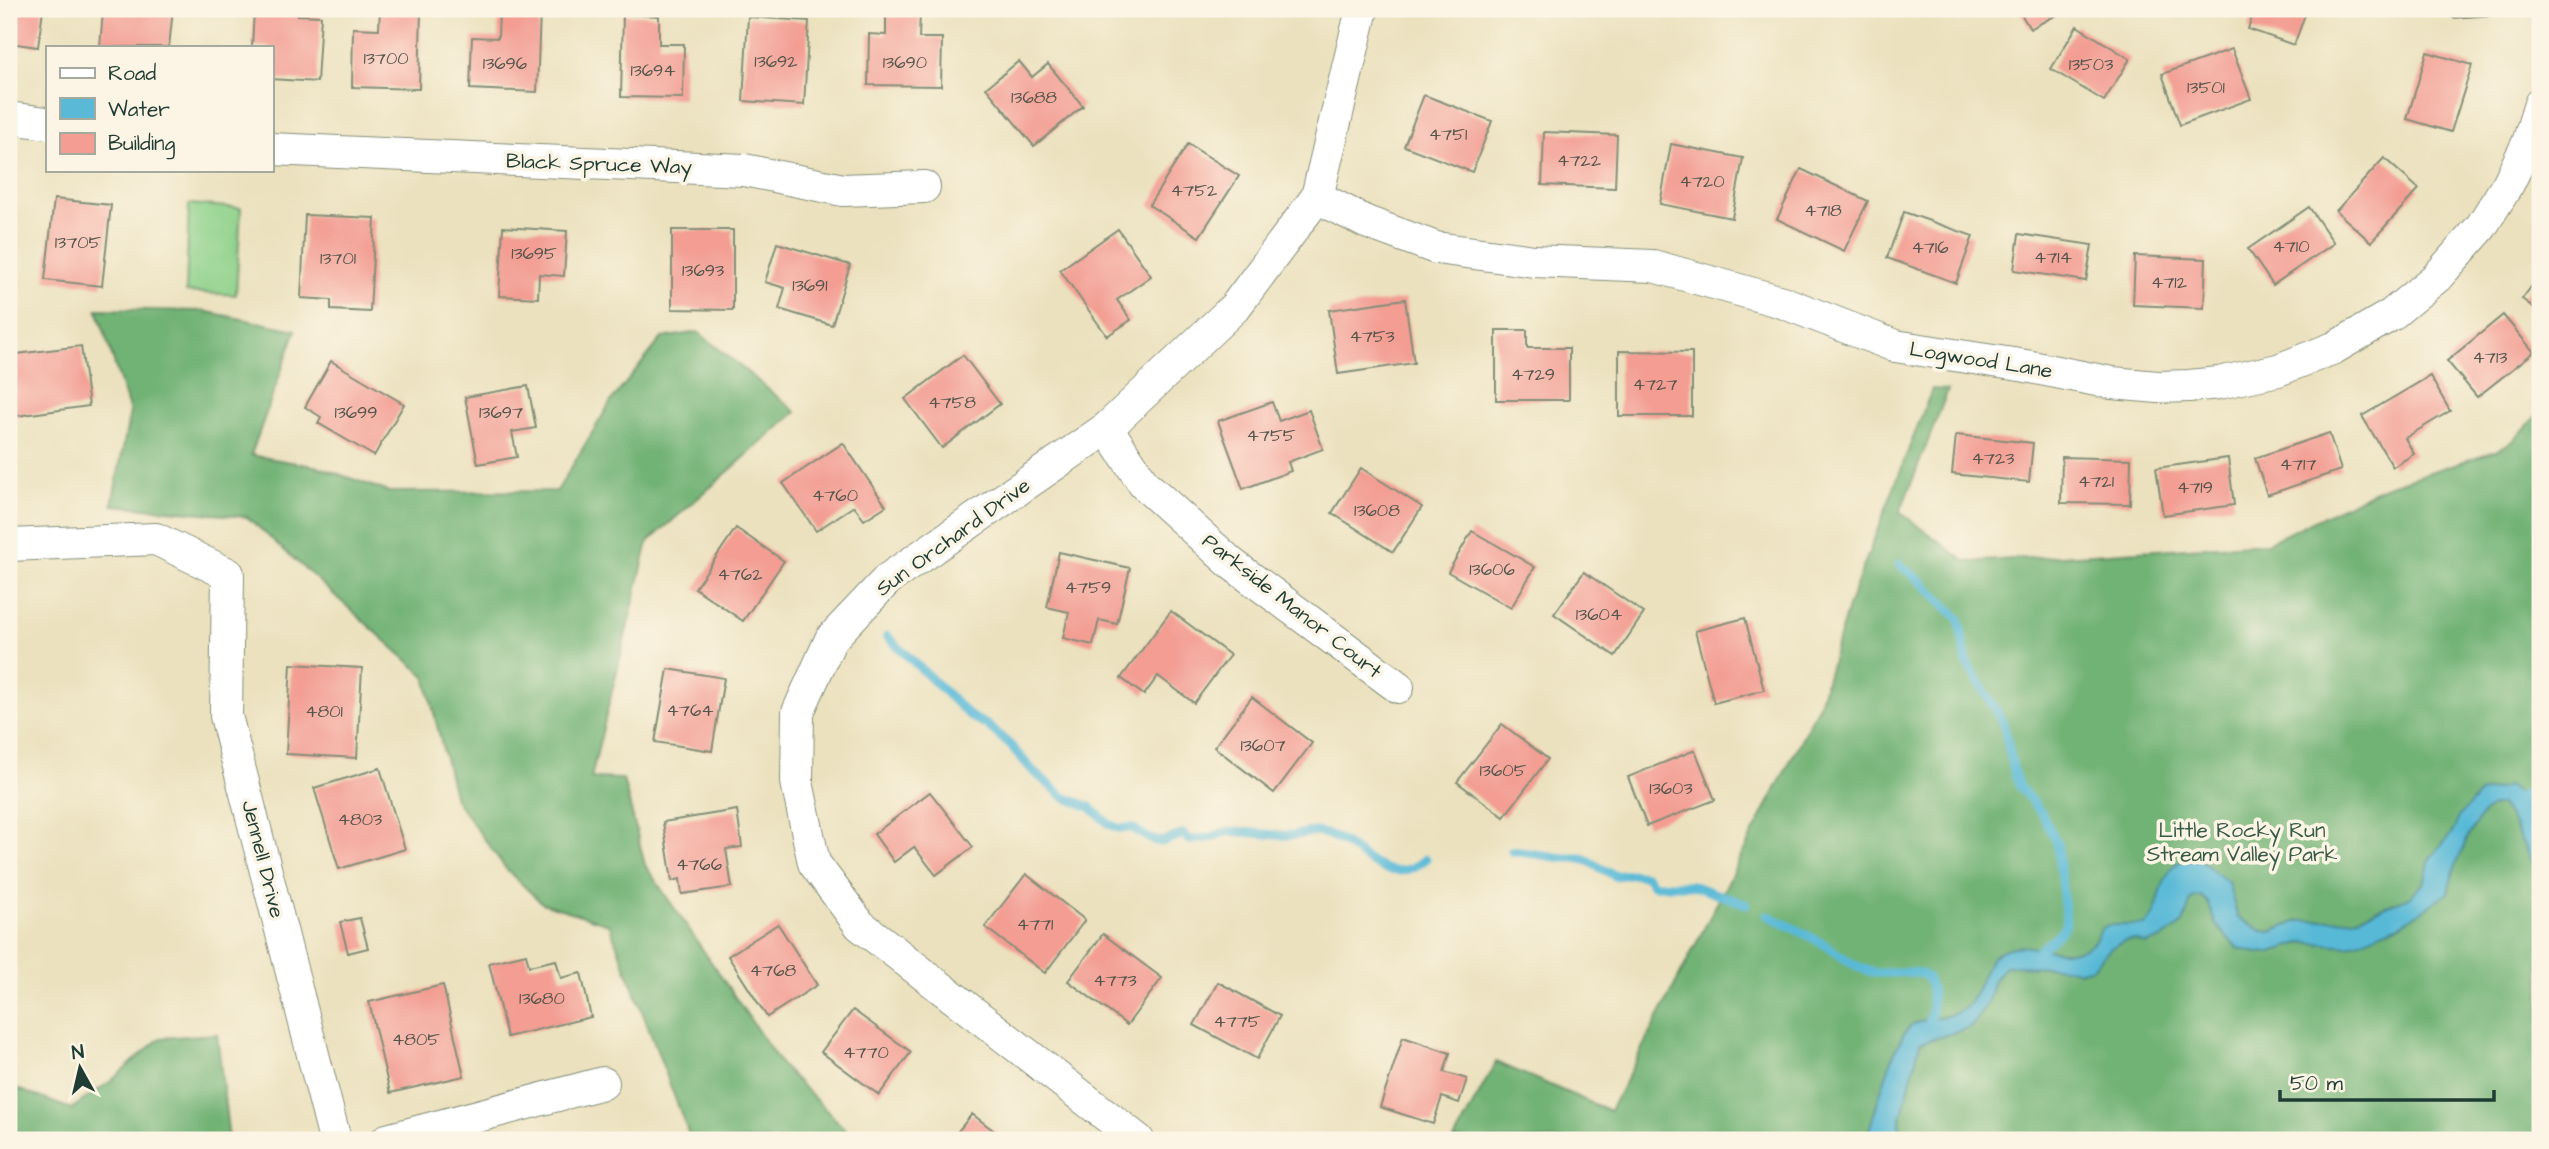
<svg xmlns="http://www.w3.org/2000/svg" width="2549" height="1149" font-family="'Architects Daughter',sans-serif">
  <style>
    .green { fill: #8cd089; stroke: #56865e; stroke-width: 2 }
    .forest { fill: #71b275; stroke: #487854; stroke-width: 2 }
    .water { fill: #59b9d7; stroke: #3c7b86; stroke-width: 2 }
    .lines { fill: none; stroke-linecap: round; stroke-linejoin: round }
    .stream { stroke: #59b9d7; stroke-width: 9 }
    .building { fill: #f39d93 }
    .minor-casing { stroke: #858f79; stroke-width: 34 }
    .minor { stroke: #fff; stroke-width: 32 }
    .labels { text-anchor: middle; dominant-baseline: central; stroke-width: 7; stroke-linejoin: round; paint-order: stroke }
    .number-label { font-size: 18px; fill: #54554c }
    .street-label { font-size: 21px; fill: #1f3d34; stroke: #fcf5e5 }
    .park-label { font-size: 21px; fill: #355a45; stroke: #fcf5e5 }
  </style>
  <rect width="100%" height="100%" fill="#fcf5e5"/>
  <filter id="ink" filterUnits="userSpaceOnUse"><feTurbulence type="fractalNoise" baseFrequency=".0143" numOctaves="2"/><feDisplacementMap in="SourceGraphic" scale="14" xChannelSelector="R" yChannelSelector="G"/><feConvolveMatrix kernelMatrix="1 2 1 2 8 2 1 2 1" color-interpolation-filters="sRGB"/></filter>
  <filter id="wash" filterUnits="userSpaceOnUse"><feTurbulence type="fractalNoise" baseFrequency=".00686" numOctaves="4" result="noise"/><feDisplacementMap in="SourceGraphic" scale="28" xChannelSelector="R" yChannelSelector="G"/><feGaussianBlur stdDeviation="1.57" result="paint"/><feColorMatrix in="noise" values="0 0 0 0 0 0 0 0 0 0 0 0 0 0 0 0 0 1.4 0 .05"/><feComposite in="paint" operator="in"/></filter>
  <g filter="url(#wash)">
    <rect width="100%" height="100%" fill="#ebe1be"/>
    <path class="green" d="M189,204L241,208L236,295L186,292Z"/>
    <g class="forest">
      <path d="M97,309L203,311L296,330L251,455L319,467L389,492L557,491L612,400L662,338L698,332L796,412L648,542L591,778L623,779L645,865L782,1066L856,1140H691L609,924L542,903L507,870L455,799L425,676L247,517L112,505L130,412Z"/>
      <path d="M1932,389L1948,390L1900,512L1966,562L2267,543L2384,487L2495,451L2513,441L2540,412V1140H1454L1496,1062L1610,1111L1818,707L1849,604Z"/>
      <path d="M217,1034L229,1140H9V1092L15,1088L71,1109L111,1081L160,1038Z"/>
    </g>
    <path class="water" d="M2508,786L2531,802L2540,822V878L2510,818L2501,805C2497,806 2493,806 2490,808C2471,820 2452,872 2448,893L2402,924L2348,946L2304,942L2272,952L2257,953L2238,948L2229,939L2216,925L2208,902L2201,896L2192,898L2183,923L2161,939L2147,944L2134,940L2124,941L2111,948L2093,967L2078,971L2057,967L2005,966L1994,980L1988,1001L1976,1021L1968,1028L1920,1043L1900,1122L1898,1140H1870L1869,1131C1875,1111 1896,1032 1913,1024C1930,1016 1953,1020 1968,1005C1981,990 1982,960 2001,951C2033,934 2084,974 2101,929L2108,925H2145C2164,910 2156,874 2181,861C2185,859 2194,860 2198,859L2228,882L2238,918L2262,931L2271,932L2298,921L2354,919L2410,897L2424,883L2430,858L2452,833L2459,817L2480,793Z"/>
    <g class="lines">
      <g class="stream">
        <path d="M1899,564L1924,584L1959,619L1967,663L2003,722L2015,776L2020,787L2042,814L2057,843L2066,923C2058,940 2044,942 2033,956"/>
        <path d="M887,636L971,717L987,725L1011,746L1033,771L1064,797L1090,807L1109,824L1118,828H1132L1152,840L1162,842L1183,834L1190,840C1197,839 1205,838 1212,837C1217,835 1222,832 1227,832C1249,830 1271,837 1293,835C1300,835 1307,832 1314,832C1355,833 1380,897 1426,859"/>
        <path d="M2515,800L2540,786"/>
        <path d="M1512,851L1564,858H1583L1615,876L1630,874L1647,876L1653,885H1691L1746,904"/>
        <path d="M1767,915C1787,925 1806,934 1825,945C1841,955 1853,967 1872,972C1886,976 1916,968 1925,976C1935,984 1933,1018 1926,1028"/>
      </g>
    </g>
    <g id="blocks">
      <g class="building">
        <path d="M9,9H43L38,47L9,43Z"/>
        <path d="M137,9H173L169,47H100L103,11L137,15Z"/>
        <path d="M254,9H299L298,15L321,16L317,82L271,79V47H252Z"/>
        <path d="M380,9H421L419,89L352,87L353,28L379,29Z"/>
        <path d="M499,9L540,11L537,92L470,89L472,37L498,38Z"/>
        <path d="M2018,9H2068L2030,29Z"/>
        <path d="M2255,9H2307L2294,45L2248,29Z"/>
        <path d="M2452,9H2493V15L2453,18Z"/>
        <path d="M886,12L920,13L919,38H942L941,86L868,85L869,34L886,35Z"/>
        <path d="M623,14L659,16V44H684L683,98L621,97Z"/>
        <path d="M748,17L809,21L804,105L743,101Z"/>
        <path d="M2077,26L2130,59L2104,101L2051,69Z"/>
        <path d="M2232,49L2251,99L2180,125L2162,74Z"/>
        <path d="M2427,52L2472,65L2451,132L2407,119Z"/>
        <path d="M1019,61L1032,77L1048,64L1083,106L1034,146L986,88Z"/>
        <path d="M1424,95L1492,121L1472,172L1404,146Z"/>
        <path d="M1544,132L1617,135L1615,188L1542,185Z"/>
        <path d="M1188,144L1239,176L1199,237L1149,205Z"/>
        <path d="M1671,144L1743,158L1732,218L1660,204Z"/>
        <path d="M2384,158L2419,189L2371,242L2336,211Z"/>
        <path d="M1801,169L1868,201L1844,251L1777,219Z"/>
        <path d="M54,199L111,205L102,286L45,280Z"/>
        <path d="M2309,207L2334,243L2273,285L2248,249Z"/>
        <path d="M1904,212L1973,236L1956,283L1887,258Z"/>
        <path d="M305,215L375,218L370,312L331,310V300L301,298Z"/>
        <path d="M503,227L567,231L564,276L539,274L538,298L499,296Z"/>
        <path d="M1118,229L1151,276L1117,300L1131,320L1107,336L1060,270Z"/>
        <path d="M672,230H733V310L672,309Z"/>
        <path d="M2019,234L2092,245L2086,281L2014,270Z"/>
        <path d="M777,243L850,265L832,325L779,309L785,288L765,282Z"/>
        <path d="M2135,256L2206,259L2204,308L2133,305Z"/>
        <path d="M2540,275V312L2522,299Z"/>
        <path d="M1405,299L1414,363L1338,374L1329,310Z"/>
        <path d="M2503,315L2534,352L2477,397L2447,361Z"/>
        <path d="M1496,330H1527V348H1569V400H1496Z"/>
        <path d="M81,346L89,406L9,417V355Z"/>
        <path d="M1619,351L1692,352V416H1619Z"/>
        <path d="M963,355L1000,404L942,448L905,399Z"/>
        <path d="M331,361L404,404L374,456L318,423L321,417L305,407Z"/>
        <path d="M2430,376L2450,411L2405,438L2414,454L2393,467L2362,416Z"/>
        <path d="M528,386L536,428L512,432L517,457L478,464L465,397Z"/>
        <path d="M1272,402L1279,421L1309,410L1323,449L1288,462L1291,471L1243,489L1218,421Z"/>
        <path d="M2329,433L2341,470L2267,495L2255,458Z"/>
        <path d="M1956,435L2033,443L2029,482L1952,474Z"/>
        <path d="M843,443L886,506L864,520L854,506L816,531L783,483Z"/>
        <path d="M2062,457L2131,459L2130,504L2061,503Z"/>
        <path d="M2228,458L2234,505L2163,515L2156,468Z"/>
        <path d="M1361,468L1422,507L1393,552L1332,513Z"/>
        <path d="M736,528L784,561L743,621L695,588Z"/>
        <path d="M1472,531L1535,567L1511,608L1448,572Z"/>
        <path d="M1059,552L1130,568L1117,624L1099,620L1093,645L1063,638L1069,612L1047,607Z"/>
        <path d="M1584,572L1644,613L1615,656L1554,614Z"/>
        <path d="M1171,611L1230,655L1194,703L1158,676L1144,695L1121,678Z"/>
        <path d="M1745,618L1764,690L1714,703L1695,631Z"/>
        <path d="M291,664L362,668L357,758L286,754Z"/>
        <path d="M668,669L724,678L712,751L655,742Z"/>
        <path d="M1252,697L1312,743L1274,793L1214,747Z"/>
        <path d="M1502,724L1548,759L1504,817L1457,782Z"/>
        <path d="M1695,750L1715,800L1647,826L1628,777Z"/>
        <path d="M380,768L405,849L339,869L314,788Z"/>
        <path d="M930,792L973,847L936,875L914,847L894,862L874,834Z"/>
        <path d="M737,810L742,847L726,849L732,887L682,894L680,879L672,881L663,822Z"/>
        <path d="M1026,874L1085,920L1045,973L985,927Z"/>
        <path d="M360,918L368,948L348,953L340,922Z"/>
        <path d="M778,924L817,985L767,1017L728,956Z"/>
        <path d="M1103,934L1162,978L1127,1025L1068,981Z"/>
        <path d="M526,954L529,966L556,960L561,978L581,973L591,1017L507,1037L489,963Z"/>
        <path d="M1218,982L1280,1016L1257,1059L1194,1025Z"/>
        <path d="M443,985L464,1076L390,1093L369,1002Z"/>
        <path d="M853,1010L911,1052L879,1095L821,1052Z"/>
        <path d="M1403,1037L1450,1053L1444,1072L1467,1079L1459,1103L1442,1097L1433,1124L1380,1107Z"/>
        <path d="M972,1114L1006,1140H951Z"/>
        <path d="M624,1134L625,1140H604L603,1139Z"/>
      </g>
    </g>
  </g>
  <g filter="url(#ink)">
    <use href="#blocks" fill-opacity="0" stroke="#858f79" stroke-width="2"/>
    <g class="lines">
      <g class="minor-casing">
        <g id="minor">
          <path d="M9,118L47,123"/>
          <path d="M271,149L744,170L843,190L924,187"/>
          <path d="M1317,197L1366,222L1436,248L1534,261L1653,266L1782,302L1895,346L2026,366L2112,383L2158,387L2189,386L2219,383L2278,370L2334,348L2391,315L2437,277L2481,227L2508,184L2528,143L2540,104"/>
          <path d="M1107,428L1144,484L1232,564L1398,687"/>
          <path d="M9,545L156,539L228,574L226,716L335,1140"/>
          <path d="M387,1140L603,1083"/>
          <path d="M1138,1140L860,925L814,863L797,782L798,712L831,639L888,579L1107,428L1235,307L1317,197L1362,9"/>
        </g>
      </g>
      <use href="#minor" class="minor"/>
    </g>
  </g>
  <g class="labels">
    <g class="number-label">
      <text x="386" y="58">13700</text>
      <text x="776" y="61">13692</text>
      <text x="905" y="62">13690</text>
      <text x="505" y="63">13696</text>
      <text x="2091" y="64">13503</text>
      <text x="653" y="70">13694</text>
      <text x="2206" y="87">13501</text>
      <text x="1034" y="97">13688</text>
      <text x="1448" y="134">4751</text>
      <text x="1579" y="160">4722</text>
      <text x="1702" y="181">4720</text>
      <text x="1194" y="190">4752</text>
      <text x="1823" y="210">4718</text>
      <text x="78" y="242">13705</text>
      <text x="2291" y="246">4710</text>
      <text x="1930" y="247">4716</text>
      <text x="534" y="253">13695</text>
      <text x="2053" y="257">4714</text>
      <text x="338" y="258">13701</text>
      <text x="703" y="270">13693</text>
      <text x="2169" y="282">4712</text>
      <text x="810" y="285">13691</text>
      <text x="1372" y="336">4753</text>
      <text x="2490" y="357">4713</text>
      <text x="1533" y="374">4729</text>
      <text x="1655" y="384">4727</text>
      <text x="952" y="402">4758</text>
      <text x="356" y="412">13699</text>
      <text x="501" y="412">13697</text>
      <text x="1271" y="435">4755</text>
      <text x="1993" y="458">4723</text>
      <text x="2298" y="464">4717</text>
      <text x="2096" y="481">4721</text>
      <text x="2195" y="487">4719</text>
      <text x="835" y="495">4760</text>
      <text x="1377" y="510">13608</text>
      <text x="1492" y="569">13606</text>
      <text x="740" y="574">4762</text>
      <text x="1088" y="587">4759</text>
      <text x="1599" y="614">13604</text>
      <text x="690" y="710">4764</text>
      <text x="324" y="711">4801</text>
      <text x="1263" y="745">13607</text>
      <text x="1503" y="770">13605</text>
      <text x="1671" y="788">13603</text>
      <text x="360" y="819">4803</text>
      <text x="699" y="864">4766</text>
      <text x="1035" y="924">4771</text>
      <text x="773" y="970">4768</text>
      <text x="1115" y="980">4773</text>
      <text x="542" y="998">13680</text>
      <text x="1237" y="1021">4775</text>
      <text x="416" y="1039">4805</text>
      <text x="866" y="1052">4770</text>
    </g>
    <g class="street-label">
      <text transform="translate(599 164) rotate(2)">Black Spruce Way</text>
      <text transform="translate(1981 360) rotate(9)">Logwood Lane</text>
      <text transform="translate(953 537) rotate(-36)">Sun Orchard Drive</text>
      <text transform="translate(1292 606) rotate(38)">Parkside Manor Court</text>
      <text transform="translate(263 859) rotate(76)">Jennell Drive</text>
    </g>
    <g class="park-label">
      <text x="2242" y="830">Little Rocky Run<tspan x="2242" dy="24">Stream Valley Park</tspan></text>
    </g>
  </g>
  <rect width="2549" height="1149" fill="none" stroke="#fcf5e5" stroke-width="35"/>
  <rect x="46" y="46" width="228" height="126" fill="#fcf5e5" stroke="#a4ab9e" stroke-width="2"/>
  <rect x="60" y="68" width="35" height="10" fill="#ffffff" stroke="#a4ab9e" stroke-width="2"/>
  <text x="108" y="80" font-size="21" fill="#1f3d34">Road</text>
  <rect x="60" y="98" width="35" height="21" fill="#59b9d7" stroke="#a4ab9e" stroke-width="2"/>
  <text x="108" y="116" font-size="21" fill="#1f3d34">Water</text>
  <rect x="60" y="133" width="35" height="21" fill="#f39d93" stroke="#a4ab9e" stroke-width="2"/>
  <text x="108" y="150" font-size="21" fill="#1f3d34">Building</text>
  <g transform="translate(80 1068) rotate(352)" stroke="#fcf5e5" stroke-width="5" paint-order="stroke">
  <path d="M0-5L12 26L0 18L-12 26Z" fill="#1f3d34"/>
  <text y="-10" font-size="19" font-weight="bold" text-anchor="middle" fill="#1f3d34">N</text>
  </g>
  <path d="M2280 1090v10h214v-10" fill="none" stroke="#1f3d34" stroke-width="3.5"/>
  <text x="2290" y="1090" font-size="21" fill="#1f3d34" stroke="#fcf5e5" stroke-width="5" paint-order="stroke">50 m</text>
</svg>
